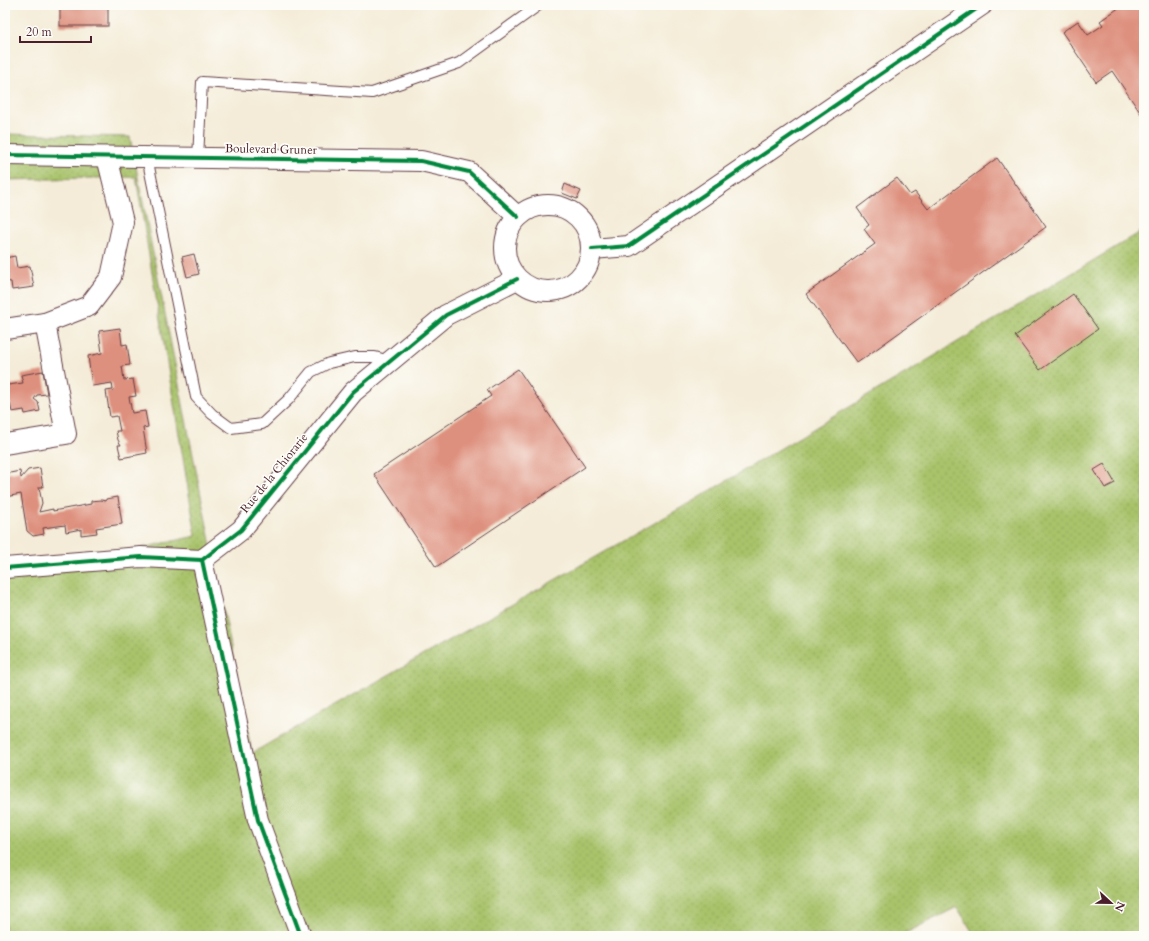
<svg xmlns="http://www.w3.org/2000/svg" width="1149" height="941" font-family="Cardo,serif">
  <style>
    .grass { fill: url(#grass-dots); stroke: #79714a }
    .building { fill: #de907e }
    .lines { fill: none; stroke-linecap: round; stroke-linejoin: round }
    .lane-casing { stroke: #643e45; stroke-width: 12 }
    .street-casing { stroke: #643e45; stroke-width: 22 }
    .lane { stroke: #fff; stroke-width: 10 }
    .street { stroke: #fff; stroke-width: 20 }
    .cycleway-casing { stroke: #fdfcf7; stroke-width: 6 }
    .cycleway { stroke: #00873e; stroke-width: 4 }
    .labels { text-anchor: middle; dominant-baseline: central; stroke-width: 3.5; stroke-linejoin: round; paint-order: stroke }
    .street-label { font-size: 12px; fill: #4a1f2b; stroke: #fdfcf7 }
  </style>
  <defs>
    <pattern id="grass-dots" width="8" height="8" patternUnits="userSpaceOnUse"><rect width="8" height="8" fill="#a8c36a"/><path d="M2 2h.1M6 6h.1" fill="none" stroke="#92a75c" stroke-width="1.8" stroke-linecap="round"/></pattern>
  </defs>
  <rect width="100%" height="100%" fill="#fdfcf7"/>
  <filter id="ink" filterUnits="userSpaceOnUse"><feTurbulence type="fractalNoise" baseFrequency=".025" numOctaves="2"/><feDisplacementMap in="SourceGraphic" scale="8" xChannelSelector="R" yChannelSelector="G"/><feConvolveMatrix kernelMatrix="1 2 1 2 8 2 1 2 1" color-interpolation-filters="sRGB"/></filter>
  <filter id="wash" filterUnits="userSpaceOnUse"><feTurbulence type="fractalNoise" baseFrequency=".012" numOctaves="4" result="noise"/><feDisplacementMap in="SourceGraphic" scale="16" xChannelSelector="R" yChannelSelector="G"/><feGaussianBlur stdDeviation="0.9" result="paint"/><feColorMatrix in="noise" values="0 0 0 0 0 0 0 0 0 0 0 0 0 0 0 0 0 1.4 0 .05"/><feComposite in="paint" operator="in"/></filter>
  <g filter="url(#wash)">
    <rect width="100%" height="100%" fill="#f4ecd8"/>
    <path class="grass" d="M5,134L130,137L252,753L693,501L1144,230V936H975L957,907L900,936H5V578L196,536L136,177L5,180Z"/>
    <g id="blocks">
      <g class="building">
        <rect x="60" y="5" width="48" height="21"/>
        <path d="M1123,5H1144V118L1112,71L1096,82L1062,32L1078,21L1088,35L1103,25L1100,21Z"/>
        <path d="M997,158L1046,227L857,363L806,294L875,244L864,229L869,225L857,208L897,178L910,195L915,192L928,209Z"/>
        <path d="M565,184L581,191L577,199L562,193Z"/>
        <path d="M194,254L199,274L187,277L182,257Z"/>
        <path d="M15,256L17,268L30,266L34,287L12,290L11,282L5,281V258Z"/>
        <path d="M1073,294L1098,329L1040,370L1015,336Z"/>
        <path d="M120,328L122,345L127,344L130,365L122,366L124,380L133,379L136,396L129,397L132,413L145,411L148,427L143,428L147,453L121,458L118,445H121L118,440L116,431H120L117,416L110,417L106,391L113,390L112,383L92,386L88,356L102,353L99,331Z"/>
        <path d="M518,369L585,467L436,567L374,474L491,396L487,390Z"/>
        <path d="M43,371L47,394L37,395L34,399L38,402L40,411L25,414L24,410L12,412L10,403L5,404V376H6L8,385L23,383L21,375Z"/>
        <path d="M1104,464L1115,483L1105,488L1094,470Z"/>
        <path d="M40,468L43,487H39L42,503L39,512L53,509V511L91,504V501L101,500L106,501V499L118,497L122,524L96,528L97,533L81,535V529L66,532L65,525L43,528L44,534L33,536L27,531L21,494L5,497V474L20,471L21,478L28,470Z"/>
      </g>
    </g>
  </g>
  <g filter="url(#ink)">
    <use href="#blocks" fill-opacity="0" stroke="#643e45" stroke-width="1"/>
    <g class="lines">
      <g class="lane-casing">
        <g id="lane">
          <path d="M147,157L196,397L212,414L231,428L262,424L289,399L311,372L329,363L355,357H375L390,361"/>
          <path d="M198,158L202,82L372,93L459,63L539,5"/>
        </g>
      </g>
      <g class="street-casing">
        <g id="street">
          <path d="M5,155L421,161L469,172L518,217"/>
          <circle cx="548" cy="248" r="43"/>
          <path d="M592,249L629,246L982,5"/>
          <path d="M45,323L89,306L111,277L123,222L107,157"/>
          <path d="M5,329L45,323L66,434L5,444"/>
          <path d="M202,560L258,820L301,936"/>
          <path d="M5,568L141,557L202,560L241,530L353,392L446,315L517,279"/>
        </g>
      </g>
      <use href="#lane" class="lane"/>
      <use href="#street" class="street"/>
      <g class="cycleway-casing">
        <g id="cycleway">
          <path d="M5,155L421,161L469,172L518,217"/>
          <path d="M592,249L629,246L982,5"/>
          <path d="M202,560L258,820L301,936"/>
          <path d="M5,568L141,557L202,560L241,530L353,392L446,315L517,279"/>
        </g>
      </g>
      <use href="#cycleway" class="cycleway"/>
    </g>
  </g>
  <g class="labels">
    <g class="street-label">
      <text transform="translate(271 149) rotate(1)">Boulevard Gruner</text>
      <text transform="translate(274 473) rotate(-51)">Rue de la Chiorarie</text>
    </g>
  </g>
  <rect width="1149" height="941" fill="none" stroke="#fdfcf7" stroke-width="20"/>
  <g transform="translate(1111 903) rotate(112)" stroke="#fdfcf7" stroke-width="3" paint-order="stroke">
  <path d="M0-3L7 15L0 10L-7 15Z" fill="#4a1f2b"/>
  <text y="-6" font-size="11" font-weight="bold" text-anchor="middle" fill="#4a1f2b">N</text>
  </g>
  <path d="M20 36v6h71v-6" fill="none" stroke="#4a1f2b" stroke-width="2"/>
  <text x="26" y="36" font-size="12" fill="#4a1f2b" stroke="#fdfcf7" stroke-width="3" paint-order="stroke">20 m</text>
</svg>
